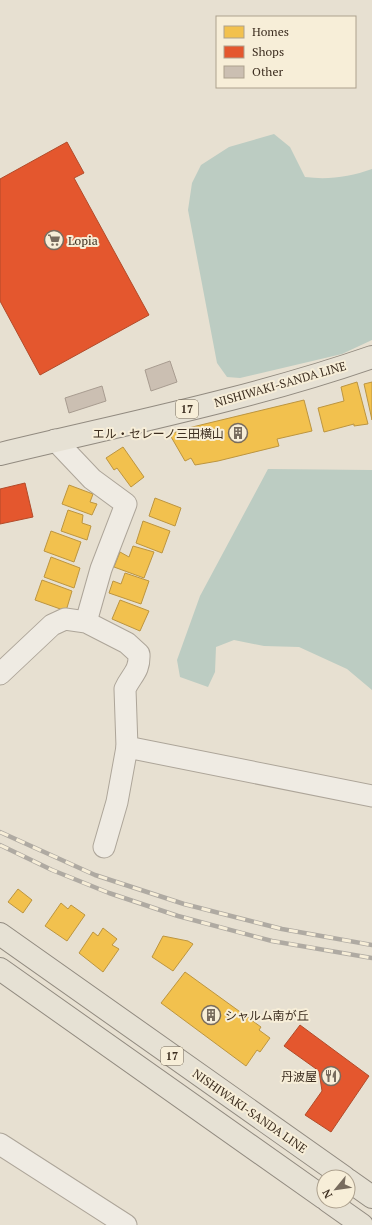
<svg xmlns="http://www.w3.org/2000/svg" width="372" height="1225" font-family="'PT Serif','Noto Sans JP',serif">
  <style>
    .water { fill: #bcccc2 }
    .homes { fill: #f2c14e; stroke: #bc9540 }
    .shops { fill: #e4572e; stroke: #b24b2a }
    .building { fill: #cbbfb2; stroke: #a89c90 }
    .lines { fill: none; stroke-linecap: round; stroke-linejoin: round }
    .street-casing { stroke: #ada599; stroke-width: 23 }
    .primary-casing { stroke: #928b80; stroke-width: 24 }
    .street { stroke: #efebe3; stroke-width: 21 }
    .primary { stroke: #e6e1d4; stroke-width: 22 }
    .rail-casing { stroke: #afaaa2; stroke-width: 4.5 }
    .rail { stroke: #f7eed8; stroke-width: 3; stroke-dasharray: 9; stroke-linecap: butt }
    .labels { text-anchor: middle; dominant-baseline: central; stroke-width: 4; stroke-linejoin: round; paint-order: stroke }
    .shield { fill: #f7eed8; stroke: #756857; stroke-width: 1 }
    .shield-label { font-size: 11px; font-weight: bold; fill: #3d2e20 }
    .poi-label { font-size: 12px; fill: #3d2e20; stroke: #f7eed8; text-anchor: start }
    .street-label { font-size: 12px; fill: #3d2e20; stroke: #f7eed8 }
  </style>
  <rect width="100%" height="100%" fill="#e7e0d1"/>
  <g class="water">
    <path d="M274,134L290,147L305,177C328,180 350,177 372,169V340L342,354L240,378L227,377L217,363L188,210L192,183L201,165L229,147Z"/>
    <path d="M268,469L372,470V690L347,669L299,647L264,646L234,640L216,647L215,672L208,687L180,677L177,660L200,596Z"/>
  </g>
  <g class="homes">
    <path d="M357,382L368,424L354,426V424L324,432L318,408L344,401L341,387Z"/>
    <path d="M372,382V420L364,384Z"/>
    <path d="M304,400L312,431L277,439L279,446L218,461L195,465L191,458L185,461L170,435L180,430Z"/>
    <path d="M123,447L144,477L131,487L117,468L114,470L106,458Z"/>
    <path d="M69,485L93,494L90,502L97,504L92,515L62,504Z"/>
    <path d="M155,498L181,508L175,526L149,516Z"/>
    <path d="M68,510L83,515L82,523L91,526L87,540L61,531Z"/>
    <path d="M143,521L170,531L162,553L136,543Z"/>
    <path d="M51,531L81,542L74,562L44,551Z"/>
    <path d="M133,546L154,552L144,578L114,567L120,552L129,557Z"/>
    <path d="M51,557L80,568L74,588L44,577Z"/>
    <path d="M125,573L149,581L141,604L109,593L113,581L121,584Z"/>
    <path d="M42,580L72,591L66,611L35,600Z"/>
    <path d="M120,600L149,611L140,631L112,619Z"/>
    <path d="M18,889L32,900L23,913L8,902Z"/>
    <path d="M61,903L68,909L71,905L85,915L67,941L45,926Z"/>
    <path d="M103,928L117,939L112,945L119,949L103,972L79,953L93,932L98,936Z"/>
    <path d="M163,936L188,941L193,944L173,971L152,957Z"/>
    <path d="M185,972L261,1027L259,1030L270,1038L260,1052L257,1050L246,1066L161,1003Z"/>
  </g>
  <g class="shops">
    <path d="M67,142L84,173L74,178L149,315L40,375L0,301V179Z"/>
    <path d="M25,483L33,517L0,524V489Z"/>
    <path d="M300,1025L369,1076L331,1132L305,1115L322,1091L319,1071L284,1046Z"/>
  </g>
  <g class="building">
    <path d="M170,361L177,382L151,391L145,370Z"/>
    <path d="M102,386L106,401L69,413L65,398Z"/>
  </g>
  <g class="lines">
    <g class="street-casing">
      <g id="street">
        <path d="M55,440L92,479L126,504L101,569L86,622"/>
        <path d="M0,674L52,625L65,619L86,622L127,643L139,654C140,672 131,675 125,689L127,747"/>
        <path d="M104,847L117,802L127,747L372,796"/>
        <path d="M0,1144L126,1225"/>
      </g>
    </g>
    <g class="primary-casing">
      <g id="primary">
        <path d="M0,454C124,424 251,399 372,357"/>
        <path d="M0,934L344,1177"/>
        <path d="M0,969L324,1198"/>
        <path d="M348,1180L372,1197"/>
        <path d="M328,1201L362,1225"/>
      </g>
    </g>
    <use href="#street" class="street"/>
    <use href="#primary" class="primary"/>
    <g class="rail-casing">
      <g id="rail">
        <path d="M0,832L95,875L184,904L282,929L372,945"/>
        <path d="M0,845L52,870L109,893L178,916L272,941L372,958"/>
      </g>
    </g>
    <use href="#rail" class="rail"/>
  </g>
  <defs>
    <g id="supermarket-ring" transform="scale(1)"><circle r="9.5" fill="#f7eed8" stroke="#786c5e" stroke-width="1.5"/><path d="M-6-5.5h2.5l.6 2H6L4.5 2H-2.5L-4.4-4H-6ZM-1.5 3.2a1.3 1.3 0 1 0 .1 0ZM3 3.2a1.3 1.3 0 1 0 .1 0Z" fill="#786c5e"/></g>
    <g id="building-ring" transform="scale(1)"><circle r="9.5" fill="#f7eed8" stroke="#786c5e" stroke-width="1.5"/><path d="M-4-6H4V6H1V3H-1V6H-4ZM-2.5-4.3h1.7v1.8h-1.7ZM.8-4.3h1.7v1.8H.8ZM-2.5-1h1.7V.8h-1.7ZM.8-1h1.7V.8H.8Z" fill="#786c5e"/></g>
    <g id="restaurant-ring" transform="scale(1)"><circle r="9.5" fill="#f7eed8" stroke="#786c5e" stroke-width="1.5"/><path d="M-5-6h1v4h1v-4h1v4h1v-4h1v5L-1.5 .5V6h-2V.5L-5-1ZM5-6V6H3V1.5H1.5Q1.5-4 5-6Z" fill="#786c5e"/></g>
  </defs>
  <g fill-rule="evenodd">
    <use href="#supermarket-ring" x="54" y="240"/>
    <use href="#building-ring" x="238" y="433"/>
    <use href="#building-ring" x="211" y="1015"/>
    <use href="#restaurant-ring" x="331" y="1076"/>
  </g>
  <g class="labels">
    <g class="shield">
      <rect x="176" y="400" width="22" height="18" rx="3"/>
      <rect x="161" y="1047" width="22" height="18" rx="3"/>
    </g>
    <g class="shield-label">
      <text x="187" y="409">17</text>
      <text x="172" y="1056">17</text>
    </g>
    <g class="poi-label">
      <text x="68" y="240">Lopia</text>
      <text x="224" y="433" text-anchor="end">エル・セレーノ三田横山</text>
      <text x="225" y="1015">シャルム南が丘</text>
      <text x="317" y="1076" text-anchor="end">丹波屋</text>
    </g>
    <g class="street-label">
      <text transform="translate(280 384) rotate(-16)">NISHIWAKI-SANDA LINE</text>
      <text transform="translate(250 1111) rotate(35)">NISHIWAKI-SANDA LINE</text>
    </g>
  </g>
  <rect x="216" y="16" width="140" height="72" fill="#f7eed8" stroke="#ada18e"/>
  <rect x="224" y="26" width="20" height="12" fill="#f2c14e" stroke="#ada18e"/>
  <text x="252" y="36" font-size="12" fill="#3d2e20">Homes</text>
  <rect x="224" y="46" width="20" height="12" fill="#e4572e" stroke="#ada18e"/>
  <text x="252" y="56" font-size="12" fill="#3d2e20">Shops</text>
  <rect x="224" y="66" width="20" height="12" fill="#cbbfb2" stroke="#ada18e"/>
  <text x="252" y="76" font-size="12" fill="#3d2e20">Other</text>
  <g transform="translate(336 1189) rotate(241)"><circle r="19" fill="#f7eed8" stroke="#ada18e"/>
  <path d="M0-3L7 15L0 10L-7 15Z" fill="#786c5e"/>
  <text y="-6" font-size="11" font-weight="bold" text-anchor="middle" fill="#3d2e20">N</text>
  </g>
</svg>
